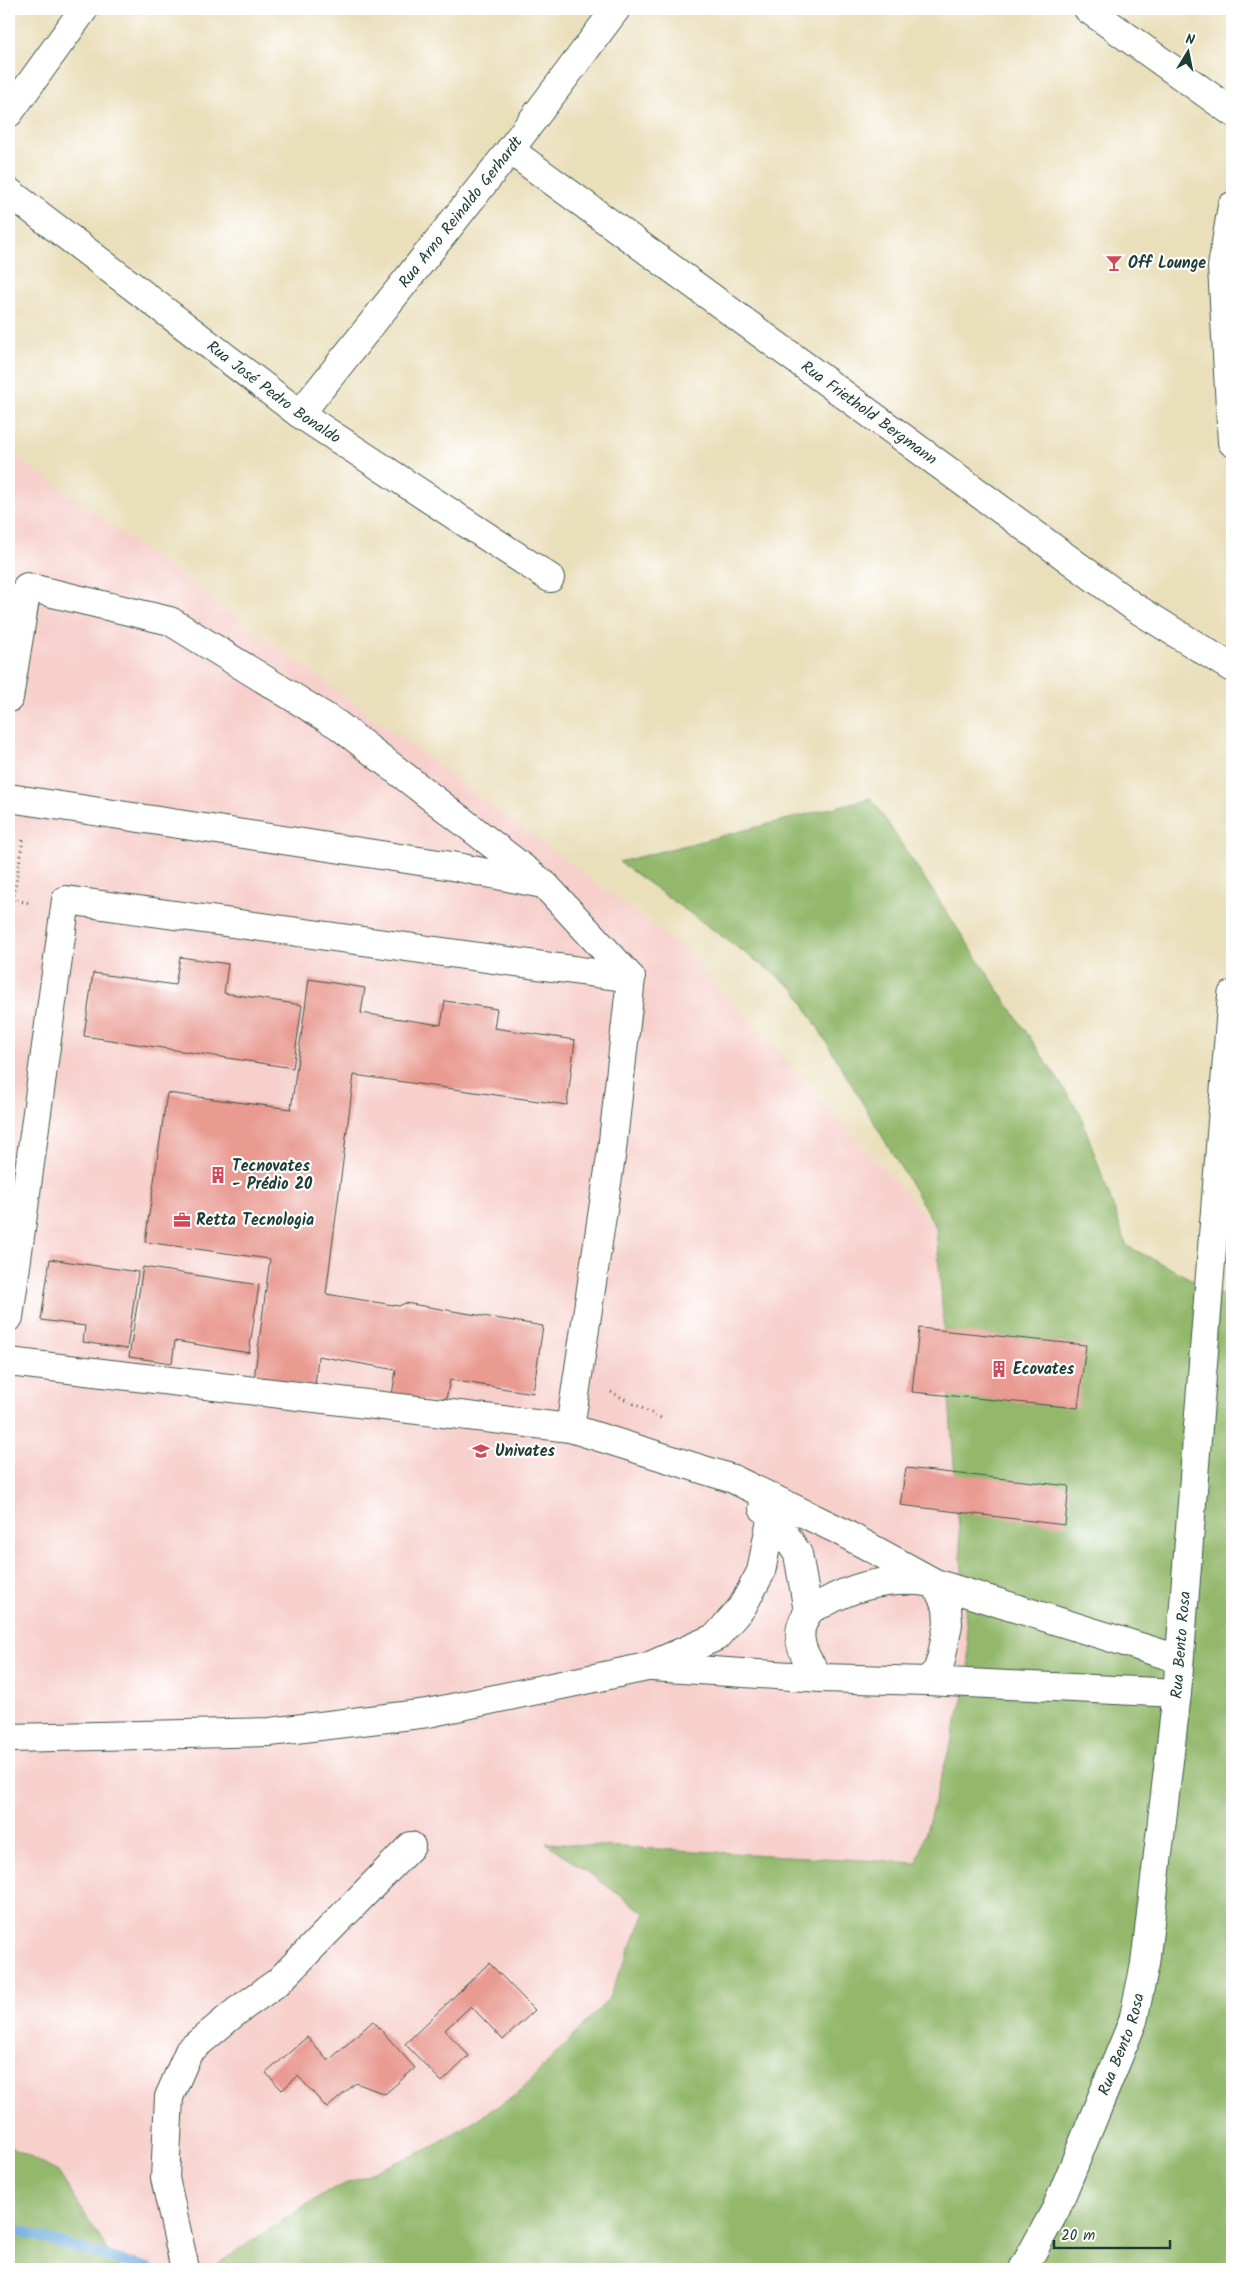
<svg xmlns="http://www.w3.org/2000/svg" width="1241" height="2278" font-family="Kalam,sans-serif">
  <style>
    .built { fill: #f7d0cc }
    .forest { fill: #93b86c; stroke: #597a50 }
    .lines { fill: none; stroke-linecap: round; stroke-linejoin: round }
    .stream { stroke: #68a8db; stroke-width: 11 }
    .building { fill: #e99a91 }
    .minor-casing { stroke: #3d5548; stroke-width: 30 }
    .major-casing { stroke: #3d5548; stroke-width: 30 }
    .path { stroke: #3d5548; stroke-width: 3; stroke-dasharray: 1 4; stroke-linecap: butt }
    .minor { stroke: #fff; stroke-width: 28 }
    .major { stroke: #fff; stroke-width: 28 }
    .labels { text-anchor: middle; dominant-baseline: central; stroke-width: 4.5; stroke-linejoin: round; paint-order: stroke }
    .street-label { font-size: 16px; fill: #1f3d34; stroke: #fff }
    .poi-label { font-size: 16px; font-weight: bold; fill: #1f3d34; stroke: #fff; text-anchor: start }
  </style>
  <rect width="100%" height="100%" fill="#fff"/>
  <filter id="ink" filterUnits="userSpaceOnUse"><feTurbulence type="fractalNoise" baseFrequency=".02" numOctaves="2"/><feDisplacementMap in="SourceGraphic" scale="10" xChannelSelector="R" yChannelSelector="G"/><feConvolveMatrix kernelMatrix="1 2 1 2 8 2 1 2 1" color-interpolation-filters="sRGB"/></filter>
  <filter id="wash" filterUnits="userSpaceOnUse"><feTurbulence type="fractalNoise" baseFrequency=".0096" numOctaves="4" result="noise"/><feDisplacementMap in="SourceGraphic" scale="20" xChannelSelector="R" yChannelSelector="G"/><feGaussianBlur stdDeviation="1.12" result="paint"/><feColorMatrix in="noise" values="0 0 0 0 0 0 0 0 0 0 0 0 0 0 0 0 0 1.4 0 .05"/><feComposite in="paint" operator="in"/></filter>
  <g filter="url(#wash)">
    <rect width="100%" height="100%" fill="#eadfbb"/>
    <path class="built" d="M9,451L308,669L679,945L936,1227L970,1675L917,1863L547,1843L645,1914L608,2000L516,2095L428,2149L210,2269H9Z"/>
    <g class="forest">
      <path d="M871,798L1080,1113L1127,1246L1232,1300V2269H210L326,2192L428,2149L516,2095L608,2000L645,1913L546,1843L917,1863L970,1675L936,1227L795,989L619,862Z"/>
      <path d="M9,2146L58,2172L120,2269H9Z"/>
    </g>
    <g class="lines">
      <path class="stream" d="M9,2228L150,2269"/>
    </g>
    <g id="blocks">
      <g class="building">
        <path d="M180,957L228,964L224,993L302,1005L293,1068L84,1036L93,973L175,985Z"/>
        <path d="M309,979L365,988L361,1013L441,1025L445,1001L497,1009L494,1028L575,1040L567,1105L354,1075L326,1294L399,1306L405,1303L543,1326L533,1393L450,1380L445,1404L392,1395L396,1370L318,1356L315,1387L254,1379L270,1259L145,1242L167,1093L291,1109Z"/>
        <path d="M50,1259L138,1272L127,1349L83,1342L85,1326L41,1320Z"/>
        <path d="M143,1267L259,1285L249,1353L175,1341L172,1363L129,1357Z"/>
        <path d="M919,1328L1086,1345L1078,1408L912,1392Z"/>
        <path d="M906,1468L1069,1486L1065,1525L900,1505Z"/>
        <path d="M489,1963L535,2010L503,2040L471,2006L445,2030L469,2056L442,2082L405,2044Z"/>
        <path d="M373,2021L415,2068L385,2094L356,2083L327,2108L298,2076L282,2090L266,2073L307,2037L328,2061Z"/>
      </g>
    </g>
  </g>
  <g filter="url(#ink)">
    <use href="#blocks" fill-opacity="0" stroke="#3d5548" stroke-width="1"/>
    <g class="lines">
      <g class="minor-casing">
        <g id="minor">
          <path d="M1088,9L1232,112"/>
          <path d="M9,113L84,9"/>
          <path id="s1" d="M510,150L1134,607L1232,668"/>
          <path id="s2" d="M9,192L300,414L550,578"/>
          <path id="s3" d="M300,414L510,150L616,9"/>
          <path d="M9,698L27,587L170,621L338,725L545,885L631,978L612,1150L570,1428"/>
          <path d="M9,798L452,866L538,883"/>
          <path d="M9,1317L66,900L631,978"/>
          <path d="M9,1362L570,1428L733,1479L838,1530L935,1583L1179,1659"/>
          <path d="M763,1508L772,1515L798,1554L808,1611"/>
          <path d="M652,1667L821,1678L927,1681L937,1671L941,1660L948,1624L947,1607L935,1583"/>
          <path d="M821,1678C805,1660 791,1636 808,1613C811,1608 819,1605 824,1603C856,1585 892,1578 928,1582"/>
          <path d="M927,1681L1177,1693"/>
          <path d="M9,1738L270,1732L428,1713L647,1667L716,1637L742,1607L761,1572L772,1515"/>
          <path d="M185,2269L165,2178L169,2097L189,2051L237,2011L278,1982L411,1846"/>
        </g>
      </g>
      <g class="major-casing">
        <g id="major">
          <path d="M1232,206L1222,267L1232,442"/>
          <path id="s4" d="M1023,2269L1056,2209L1133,2021L1145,1964L1177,1693L1232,995"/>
        </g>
      </g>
      <g class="path">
        <path d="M23,840L13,900L31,903"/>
        <path d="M611,1392L663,1419"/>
      </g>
      <use href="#minor" class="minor"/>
      <use href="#major" class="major"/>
    </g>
  </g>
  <defs>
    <g id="bar-bare" transform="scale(1.35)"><path d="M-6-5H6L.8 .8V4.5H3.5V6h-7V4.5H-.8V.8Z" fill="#d1495b" stroke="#fff" stroke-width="2.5" paint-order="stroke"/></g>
    <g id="building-bare" transform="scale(1.35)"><path d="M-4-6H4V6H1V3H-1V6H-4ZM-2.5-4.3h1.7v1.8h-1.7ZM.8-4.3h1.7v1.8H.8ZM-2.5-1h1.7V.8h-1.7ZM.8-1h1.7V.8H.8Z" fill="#d1495b" stroke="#fff" stroke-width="2.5" paint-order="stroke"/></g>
    <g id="office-bare" transform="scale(1.35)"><path d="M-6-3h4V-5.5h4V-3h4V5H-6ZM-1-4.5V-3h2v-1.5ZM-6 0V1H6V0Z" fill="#d1495b" stroke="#fff" stroke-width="2.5" paint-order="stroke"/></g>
    <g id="university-bare" transform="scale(1.35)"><path d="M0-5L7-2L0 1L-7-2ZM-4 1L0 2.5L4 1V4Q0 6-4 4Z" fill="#d1495b" stroke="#fff" stroke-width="2.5" paint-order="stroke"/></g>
  </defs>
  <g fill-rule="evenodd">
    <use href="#bar-bare" x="1114" y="263"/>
    <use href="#building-bare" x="218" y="1175"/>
    <use href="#office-bare" x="182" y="1220"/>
    <use href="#building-bare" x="999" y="1369"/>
    <use href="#university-bare" x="481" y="1451"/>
  </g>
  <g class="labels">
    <g class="street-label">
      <text stroke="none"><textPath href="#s3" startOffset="258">Rua Arno Reinaldo Gerhardt</textPath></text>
      <text stroke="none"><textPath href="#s2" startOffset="332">Rua José Pedro Bonaldo</textPath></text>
      <text stroke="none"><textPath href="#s1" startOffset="445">Rua Friethold Bergmann</textPath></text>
      <text stroke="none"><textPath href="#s4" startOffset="651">Rua Bento Rosa</textPath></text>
      <text stroke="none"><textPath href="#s4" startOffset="246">Rua Bento Rosa</textPath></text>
    </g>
    <g class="poi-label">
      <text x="1128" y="263">Off Lounge</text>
      <text x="232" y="1166">Tecnovates<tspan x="232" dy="18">- Prédio 20</tspan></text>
      <text x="196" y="1220">Retta Tecnologia</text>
      <text x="1013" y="1369">Ecovates</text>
      <text x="495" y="1451">Univates</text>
    </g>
  </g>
  <rect width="1241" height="2278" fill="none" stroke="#fff" stroke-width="30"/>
  <g transform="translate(1188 52) rotate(10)" stroke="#ffffff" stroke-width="4" paint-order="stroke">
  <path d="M0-4L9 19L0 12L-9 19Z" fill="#1f3d34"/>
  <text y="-8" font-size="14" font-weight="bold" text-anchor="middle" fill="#1f3d34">N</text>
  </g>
  <path d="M1054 2240v8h116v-8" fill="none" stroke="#1f3d34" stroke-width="2.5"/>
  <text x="1061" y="2240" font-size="15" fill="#1f3d34" stroke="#ffffff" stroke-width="4" paint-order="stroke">20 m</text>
</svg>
